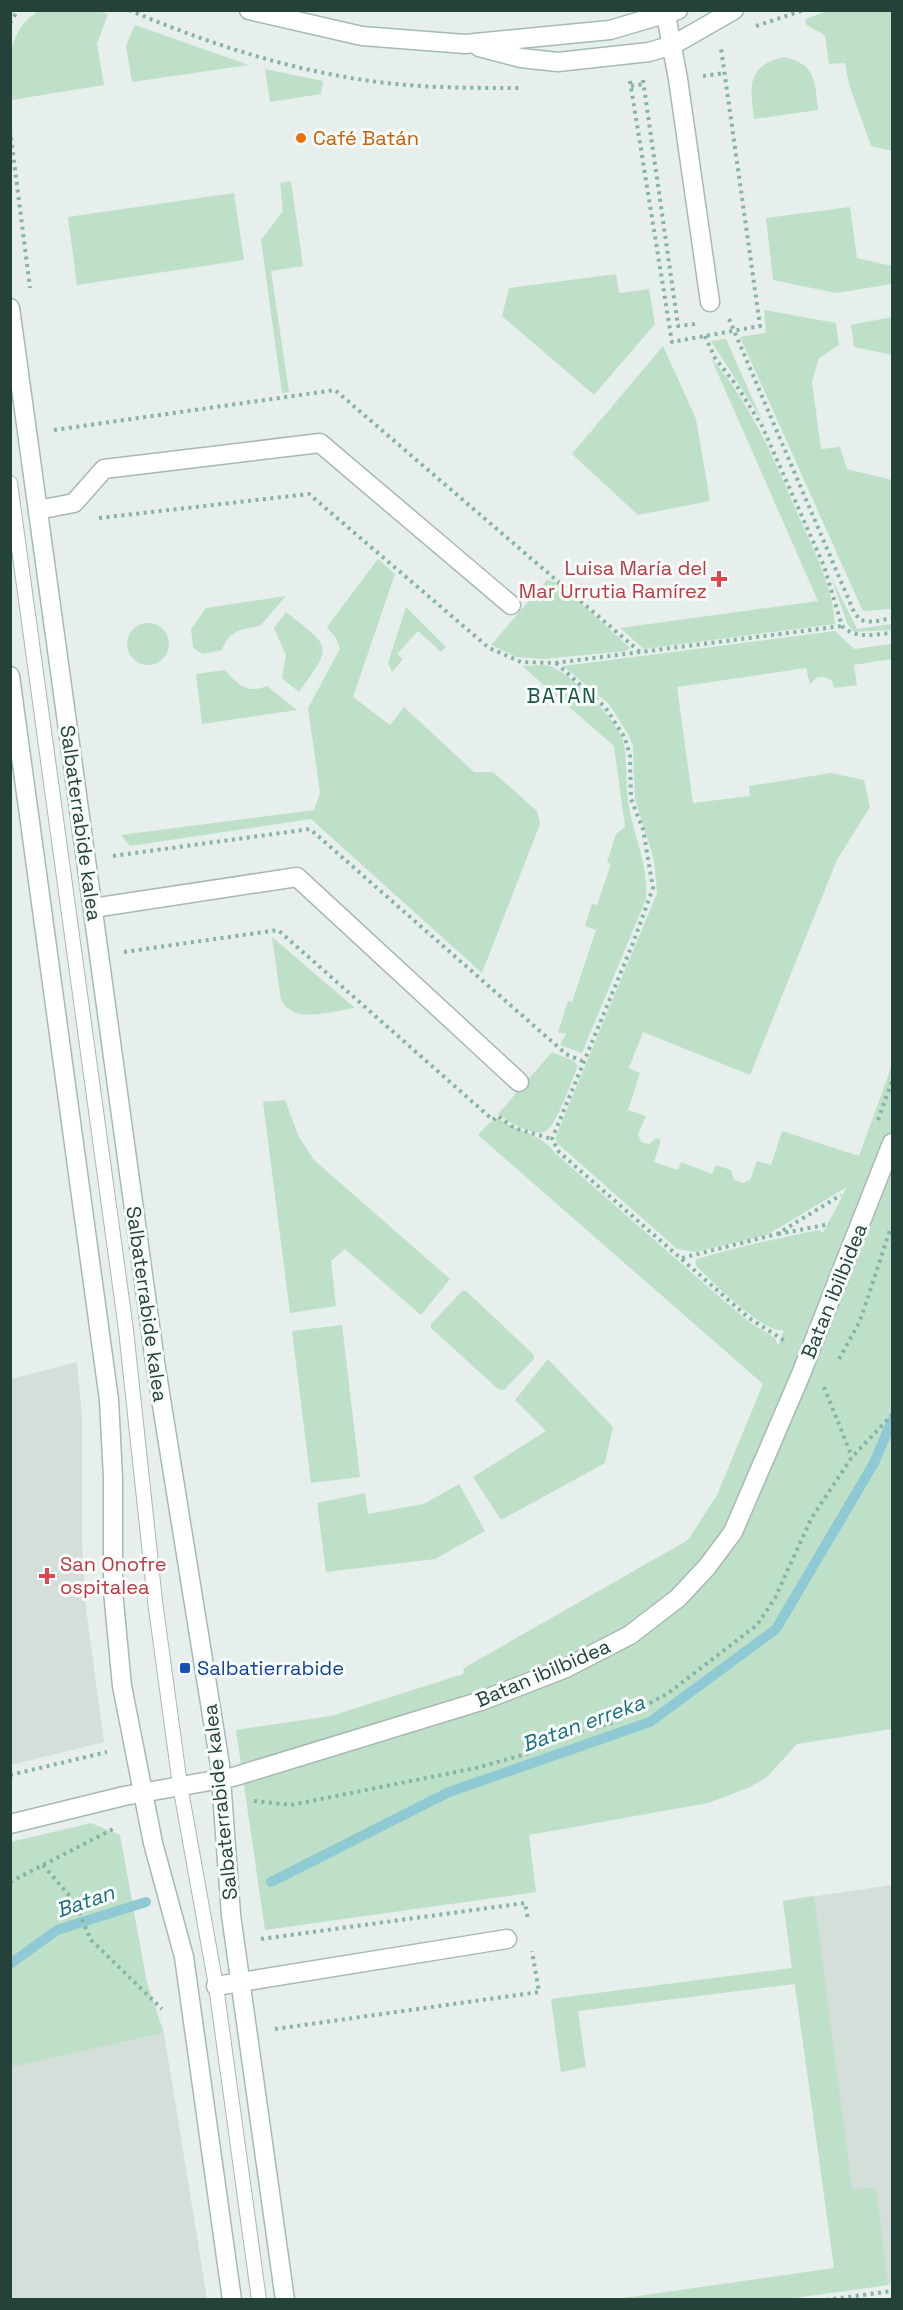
<svg xmlns="http://www.w3.org/2000/svg" width="903" height="2310" font-family="'Space Grotesk',sans-serif">
  <style>
    .built { fill: #d4dfda }
    .green { fill: #bfe0c8 }
    .lines { fill: none; stroke-linecap: round; stroke-linejoin: round }
    .stream { stroke: #8ec9d4; stroke-width: 10 }
    .lane-casing { stroke: #a8b8b2; stroke-width: 16 }
    .street-casing { stroke: #a8b8b2; stroke-width: 21 }
    .secondary-casing { stroke: #a4bbb3; stroke-width: 21 }
    .path { stroke: #86b3a5; stroke-width: 4; stroke-dasharray: 3 4.5; stroke-linecap: butt }
    .lane { stroke: #fff; stroke-width: 14 }
    .street { stroke: #fff; stroke-width: 18 }
    .secondary { stroke: #fff; stroke-width: 18 }
    .food-dot { fill: #e8710a; stroke: #f7fbf9; stroke-width: 2 }
    .health-dot { fill: #e0444e; stroke: #f7fbf9; stroke-width: 2 }
    .transit-dot { fill: #1a4fb4; stroke: #f7fbf9; stroke-width: 2 }
    .labels { text-anchor: middle; dominant-baseline: central; stroke-width: 6; stroke-linejoin: round; paint-order: stroke }
    .food-label { font-size: 20px; fill: #c56008; stroke: #f7fbf9; text-anchor: start }
    .health-label { font-size: 20px; fill: #be3a42; stroke: #f7fbf9; text-anchor: end }
    .street-label { font-size: 20px; fill: #24423a; stroke: #f7fbf9 }
    .transit-label { font-size: 20px; fill: #164399; stroke: #f7fbf9; text-anchor: start }
    .neighbourhood-label { font-size: 21px; letter-spacing: 1.5px; fill: #1f5548; stroke: #f7fbf9 }
    .water-label { font-size: 21px; font-style: italic; fill: #1c6f80; stroke: #f7fbf9 }
  </style>
  <rect width="100%" height="100%" fill="#e6efeb"/>
  <g class="built">
    <path d="M77,1362L82,1418V1543L86,1609L104,1742L11,1765V1379Z"/>
    <path d="M892,1885V2284L838,2292L783,1901Z"/>
    <path d="M164,2033L207,2299H11L10,2067Z"/>
  </g>
  <g class="green">
    <path d="M41,10L98,11L108,14L97,44L104,85L12,100C7,67 7,27 41,10Z"/>
    <path d="M830,10L892,11V151L871,146L849,84L845,63L829,64L825,35L806,25L805,19Z"/>
    <path d="M135,25L249,65L132,82L126,46Z"/>
    <path d="M784,57C816,64 815,81 818,110L754,119C750,86 746,66 784,57Z"/>
    <path d="M265,69L323,81L321,94L270,102Z"/>
    <path d="M291,181L303,266L271,271L289,392L282,393L261,240L283,211L280,183Z"/>
    <path d="M234,193L244,260L77,285L68,217Z"/>
    <path d="M850,207L857,258L892,266V284L836,293L773,280L766,218Z"/>
    <path d="M616,274L619,293L649,289L655,324L594,395L502,316L509,288Z"/>
    <path d="M764,310L836,323L839,345L819,358L812,382L821,449L840,447L847,469L892,480V609L863,611L861,607L740,337L766,333Z"/>
    <path d="M892,317V355L854,347L851,325Z"/>
    <path d="M726,339L762,420L711,341Z"/>
    <path d="M663,346L696,419L710,501L638,515L572,454Z"/>
    <path d="M711,358C753,406 775,462 800,519C815,553 833,587 835,624L644,649L620,628L818,601Z"/>
    <path d="M378,559L395,574L353,697L390,725L404,707L474,772H493L537,811L540,824L482,973L311,819L130,846L121,835L314,810L320,793L308,708L340,649L336,638L327,627Z"/>
    <path d="M831,577L857,629L892,624V630L854,632L847,623Z"/>
    <path d="M547,580L559,583L630,648L626,651L545,659L516,657L491,645Z"/>
    <path d="M286,596L260,626C241,629 229,630 222,650L203,654L193,648L191,629L206,608Z"/>
    <path d="M406,607L446,647L441,652L418,631L397,654L403,659L392,672L388,663Z"/>
    <path d="M286,612C331,648 334,644 299,692L282,678L286,655L274,628Z"/>
    <circle cx="148" cy="644" r="21"/>
    <path d="M835,631L854,649L892,644V659L854,665L857,685L834,688L832,681L824,677L816,678L810,685L806,668L677,687L693,803L750,796L749,786L831,773L864,780L870,807L837,860L750,1075L643,1032L629,1068L640,1073L628,1110L646,1116L638,1134L641,1142L649,1144L656,1138L661,1140L654,1162L678,1170L681,1162L712,1174L716,1165L731,1170L734,1180L743,1183L750,1180L757,1161L771,1165L782,1131L859,1156L892,1065V1729L797,1744L767,1777L748,1788L708,1803L529,1835L536,1892L265,1930L236,1730L331,1716L463,1674L464,1668L688,1540L717,1495L763,1384L478,1135L489,1123L498,1118C516,1132 542,1134 555,1153L723,1300L752,1324L775,1338L778,1346L784,1330C764,1334 713,1282 697,1267L695,1262L697,1259C737,1247 778,1238 819,1230L823,1233L847,1187L767,1235L696,1252L677,1249L557,1143L556,1137L563,1119L657,893L654,860L635,799L633,746L628,734L609,704L563,666Z"/>
    <path d="M522,666C530,666 542,664 550,666C571,673 616,719 623,740C628,760 625,780 628,800C632,833 649,864 646,899L582,1053L560,1045L566,1034L558,1032L568,1001L572,1002L596,930L585,926L592,904L597,905L611,864L607,862L616,834L625,827L614,746Z"/>
    <path d="M225,670C238,685 247,694 267,686L297,710L202,724L196,674Z"/>
    <path d="M272,937L355,1008C332,1011 294,1025 281,1000Z"/>
    <path d="M552,1052L574,1061L578,1066C572,1079 556,1129 544,1132C531,1136 507,1121 498,1114Z"/>
    <path d="M285,1100L299,1137L314,1160L450,1279L421,1315L345,1249L331,1261L336,1306L290,1313L263,1102Z"/>
    <path d="M462,1291H466L533,1354L534,1359L504,1390L498,1389L431,1328V1324Z"/>
    <path d="M342,1325L360,1477L311,1483L292,1331Z"/>
    <path d="M548,1359L613,1427L605,1463L501,1520L473,1477L546,1431L515,1400Z"/>
    <path d="M459,1484L485,1531L435,1559L326,1572L317,1503L365,1493L368,1514L424,1504Z"/>
    <path d="M91,1823L120,1835L147,1983L164,2033L11,2067V1842Z"/>
    <path d="M814,1896L852,2189L876,2188L888,2285L780,2300L617,2299L834,2268L795,1984L578,2011L586,2067L561,2072L551,1999L792,1968L783,1901Z"/>
  </g>
  <g class="lines">
    <g class="stream">
      <path d="M271,1882L449,1792L650,1722L776,1629L874,1463L892,1421"/>
      <path d="M10,1964L57,1930L146,1902"/>
    </g>
    <g class="lane-casing">
      <path id="lane" d="M10,483L126,1330L155,1601L180,1785L216,1986L259,2300"/>
    </g>
    <g class="street-casing">
      <g id="street">
        <path d="M666,15L678,79L710,302"/>
        <path d="M38,510L74,503L104,469L320,443L511,605"/>
        <path d="M93,908L297,877L519,1082"/>
        <path d="M10,1824L124,1796L233,1777L481,1701L566,1668L630,1635L678,1598L707,1567L733,1532L801,1374L892,1143"/>
        <path d="M216,1986L507,1939"/>
      </g>
    </g>
    <g class="secondary-casing">
      <g id="secondary">
        <path d="M249,10L362,36L465,44L610,30L678,10"/>
        <path d="M479,47L521,58L558,62L649,52L673,45L734,10"/>
        <path d="M10,308L155,1362L220,1765L231,1915L285,2300"/>
        <path d="M10,676L109,1400L113,1478V1591L122,1686L153,1843L184,1957L232,2300"/>
      </g>
    </g>
    <g class="path">
      <path d="M129,10C204,42 283,68 364,80C415,88 467,88 519,88"/>
      <path d="M10,23L18,10"/>
      <path d="M756,26L804,10"/>
      <path d="M703,76L725,73"/>
      <path d="M643,80L678,326L695,324"/>
      <path d="M630,81L672,342L760,326L721,48"/>
      <path d="M631,86L645,84"/>
      <path d="M10,130L30,288"/>
      <path d="M729,319L854,612L860,620L873,622L892,618"/>
      <path d="M705,336L715,358L737,386L762,426L824,566L842,626C857,640 874,634 892,633"/>
      <path d="M54,430L335,390L640,652"/>
      <path d="M99,518L309,494L489,648L521,662L555,663L842,626"/>
      <path d="M556,663L605,707L625,738L630,756L631,799L643,829L653,888L633,943L552,1139L559,1152L749,1318L785,1341"/>
      <path d="M113,856L310,829L566,1054L582,1061"/>
      <path d="M124,952L278,930L493,1120L498,1116L514,1128L552,1139"/>
      <path d="M878,1120L892,1081"/>
      <path d="M778,1234L830,1224"/>
      <path d="M682,1258L777,1234L841,1195"/>
      <path d="M839,1359L860,1321L890,1230"/>
      <path d="M824,1387L852,1457"/>
      <path d="M10,1775L107,1752"/>
      <path d="M254,1801L291,1805L476,1768L526,1754L552,1739L612,1723L667,1694L757,1625L775,1598L811,1519L852,1457L892,1415"/>
      <path d="M43,1865L74,1901L91,1940L162,2009"/>
      <path d="M10,1882L115,1828"/>
      <path d="M261,1939L525,1903L528,1920"/>
      <path d="M275,2029L539,1992L532,1951"/>
      <path d="M826,2300L892,2291"/>
    </g>
    <use href="#lane" class="lane"/>
    <use href="#street" class="street"/>
    <use href="#secondary" class="secondary"/>
  </g>
  <circle class="food-dot" cx="301" cy="138" r="6"/>
  <g class="health-dot">
    <path d="M716 570h6v6h6v6h-6v6h-6v-6h-6v-6h6z"/>
    <path d="M44 1567h6v6h6v6h-6v6h-6v-6h-6v-6h6z"/>
  </g>
  <rect class="transit-dot" x="179" y="1662" width="12" height="12" rx="3"/>
  <g class="labels">
    <g class="food-label">
      <text x="313" y="138">Café Batán</text>
    </g>
    <g class="health-label">
      <text x="707" y="568">Luisa María del<tspan x="707" dy="23">Mar Urrutia Ramírez</tspan></text>
      <text x="60" y="1564" text-anchor="start">San Onofre<tspan x="60" dy="23">ospitalea</tspan></text>
    </g>
    <g class="street-label">
      <text transform="translate(81 823) rotate(82)">Salbaterrabide kalea</text>
      <text transform="translate(834 1291) rotate(-68)">Batan ibilbidea</text>
      <text transform="translate(147 1304) rotate(82)">Salbaterrabide kalea</text>
      <text transform="translate(543 1673) rotate(-23)">Batan ibilbidea</text>
      <text transform="translate(220 1802) rotate(-96)">Salbaterrabide kalea</text>
    </g>
    <g class="transit-label">
      <text x="197" y="1668">Salbatierrabide</text>
    </g>
    <g class="neighbourhood-label">
      <text x="562" y="695">BATAN</text>
    </g>
    <g class="water-label">
      <text transform="translate(583 1723) rotate(-20)">Batan erreka</text>
      <text transform="translate(85 1901) rotate(-19)">Batan</text>
    </g>
  </g>
  <rect width="903" height="2310" fill="none" stroke="#24423a" stroke-width="24"/>
</svg>
